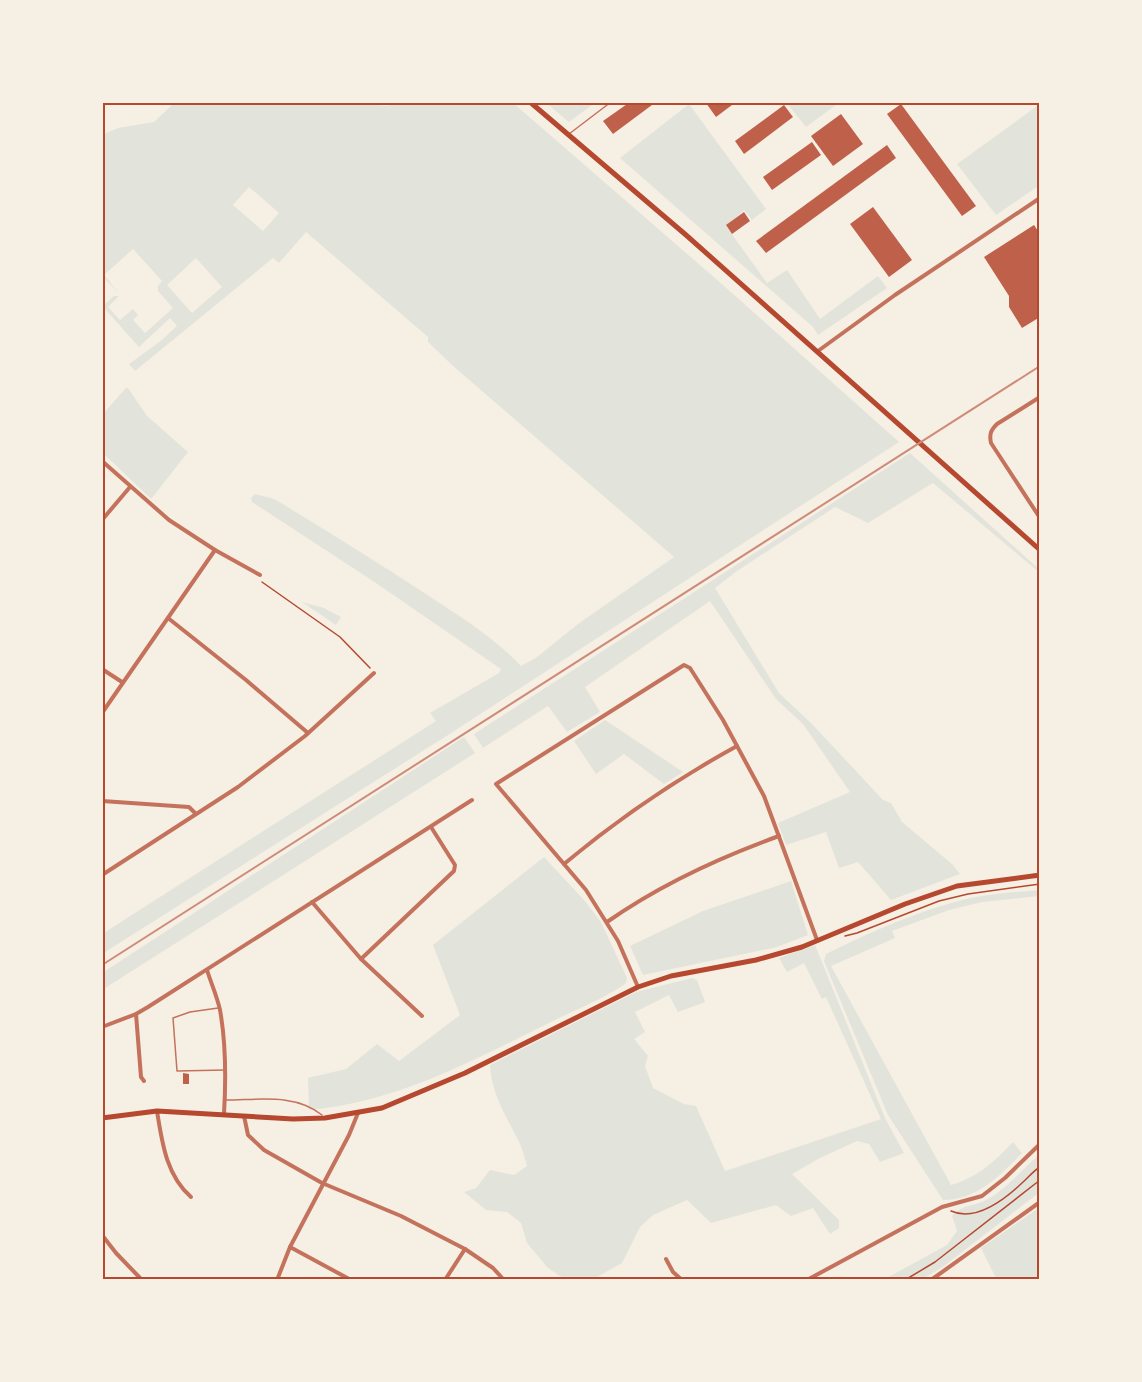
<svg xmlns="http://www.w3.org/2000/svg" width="1142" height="1382" font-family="Commissioner,sans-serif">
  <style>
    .green { fill: #e2e4dc; fill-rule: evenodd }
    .building { fill: #bf614a }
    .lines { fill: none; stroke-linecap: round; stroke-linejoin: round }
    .path { stroke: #b5482f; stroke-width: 1.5 }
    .service { stroke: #c5725c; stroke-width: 1.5 }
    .minor { stroke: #c5725c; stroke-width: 4 }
    .secondary { stroke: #b5482f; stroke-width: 5 }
    .primary { stroke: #b5482f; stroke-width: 5 }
    .rail { stroke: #cf8b77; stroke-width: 2 }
    .neatline { fill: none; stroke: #b5482f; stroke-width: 2 }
  </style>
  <rect width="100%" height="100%" fill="#f6efe4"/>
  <g class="green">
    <path d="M175,102H330L387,106L391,105L392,103L412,104L417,102H512L723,285L899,442L448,735L102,954V934L436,721L430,713L499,673L501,669L373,581L252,502L251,498L255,494L271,498L278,501C328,532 377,562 426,594C459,616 494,637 521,666L537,657L578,624L674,557L452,365L428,342V337L306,232L279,263L273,258L135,371L129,364L162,340L177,326L170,318L139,347L104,308V305L114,296H119L108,307L120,320L133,309L138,315L133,320L145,333L173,308L158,291V286L162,281L133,249L104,275L119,293L102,276L105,272L102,268V135L118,128L154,122ZM249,187L279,213L263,231L233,205ZM196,258L222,287L192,313L167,285Z"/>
    <path d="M545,102H596L569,122Z"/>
    <path d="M786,102H840L806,127Z"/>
    <path d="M689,104L766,209L752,220L744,210L726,226L767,283L787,270L820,319L878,276L887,288L818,335L813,327L620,158Z"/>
    <path d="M1040,104V185L996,215L957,164Z"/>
    <path d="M126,388H128L147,416L188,452L151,499L102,452V415Z"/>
    <path d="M910,453L1040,570V573L933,483L868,523L835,507L737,571L715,588L779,693L812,724L883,800L891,803L902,822L952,864L960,874L891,900L858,862L839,868L826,832L786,845L778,823L850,792L803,724L776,699L710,601L585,687L600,712L567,732L548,706L483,748L474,734Z"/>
    <path d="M302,602L324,608L341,617L336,625Z"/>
    <path d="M605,720L683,772L664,784L624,754L596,774L574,741Z"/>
    <path d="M464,737L475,753L102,990V973Z"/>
    <path d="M544,857L584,900L601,922L627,978L626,983C610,996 573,1011 553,1021C473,1060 399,1102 309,1110L308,1078L346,1069L377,1044L399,1061L460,1015L433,945Z"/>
    <path d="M791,881L808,935L777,947L643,975L630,946L703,911Z"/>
    <path d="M1040,890V896L982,902L949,910L892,931L895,938L831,966L951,1185C978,1177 994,1162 1013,1142L1022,1153C1000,1176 976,1200 943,1200L888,1115L824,961L826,954C871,932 917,911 966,899C990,894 1015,892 1040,890Z"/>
    <path d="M815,945L885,1118L904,1153L880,1162L869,1144L857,1141L820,1158L792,1174L839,1220V1228L830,1234L813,1208L791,1216L776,1205L711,1223L687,1200L653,1215L640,1227L622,1263L597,1277L566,1280L548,1268L527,1243L521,1223L507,1212L486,1210L464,1192L476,1188L490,1170L514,1175L527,1166C525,1159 523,1151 520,1144C508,1119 491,1094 490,1065L636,992L692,978L697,980L705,1002L678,1012L669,995L635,1012L645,1032L634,1039L648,1056L645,1066L653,1088L684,1104L696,1106L725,1171L881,1119L826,997L822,999L804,963L787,972L779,958Z"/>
    <path d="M1040,1154V1192L944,1266L921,1280H883L947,1245L957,1231L952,1216C962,1204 973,1207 986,1200C1007,1189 1022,1169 1040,1154Z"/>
    <path d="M1040,1207V1280H997L981,1248Z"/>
  </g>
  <g class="building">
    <path d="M630,102H656L613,134L603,121Z"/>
    <path d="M708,102H736L716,117L706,103Z"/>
    <path d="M901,104L976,206L962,216L887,114Z"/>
    <path d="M784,105L793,117L744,154L735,141Z"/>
    <path d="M841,114L863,144L833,166L811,136Z"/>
    <path d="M812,142L821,155L772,190L763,177Z"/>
    <path d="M887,145L896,158L766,253L756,241Z"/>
    <path d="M873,207L912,260L889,277L850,224Z"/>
    <path d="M744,212L750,221L732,234L726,225Z"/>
    <path d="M1034,225L1040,234V317L1022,328L1009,307V296L984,257Z"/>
    <path d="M183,1073L189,1074V1084H183Z"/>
  </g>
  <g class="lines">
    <g class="path">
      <path d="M262,582L340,637L370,668"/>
      <path d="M845,936L857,933L939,901L968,894L1040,884"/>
      <path d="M951,1211C976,1222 1004,1200 1022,1183C1028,1178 1033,1171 1040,1167"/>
      <path d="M905,1280L935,1262L1040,1180"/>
    </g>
    <g class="service">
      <path d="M569,134L611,102"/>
      <path d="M218,1008L190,1012L173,1018L177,1071L225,1070"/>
      <path d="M226,1100C258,1100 295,1093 322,1115"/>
    </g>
    <g class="minor">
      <path d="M818,351L895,295L1040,198"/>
      <path d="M1040,397L997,424C991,430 989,434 991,443L1040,518"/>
      <path d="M102,461L169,520L215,550L260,575"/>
      <path d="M102,520L130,487"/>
      <path d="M168,618L246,680L308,733"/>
      <path d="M102,669L122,682"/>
      <path d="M102,713L215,550"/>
      <path d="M102,801L189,807L195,813"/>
      <path d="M564,864C618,819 675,780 737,746"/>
      <path d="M102,875L238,787L305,736L374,673"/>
      <path d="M312,902L361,959L422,1016"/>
      <path d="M607,922C661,884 718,858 779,836"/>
      <path d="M361,959L454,871L455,865L431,827"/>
      <path d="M207,970C211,983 217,996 220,1010C226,1043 226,1080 224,1114"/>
      <path d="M638,987L618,941L586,890L496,784L684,665L690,668L723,720L764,796L817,940"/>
      <path d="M136,1014L141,1077L144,1081"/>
      <path d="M102,1027L136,1014L148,1007L472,800"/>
      <path d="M157,1111C162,1142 166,1175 191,1197"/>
      <path d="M244,1116L248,1135L264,1150L322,1183L401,1216L465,1249L493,1268L504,1280"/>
      <path d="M102,1235L116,1253L142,1280"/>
      <path d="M290,1247L351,1280"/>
      <path d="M666,1259L673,1272L682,1280"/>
      <path d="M277,1280L290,1247L349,1135L358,1113"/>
      <path d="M445,1280L465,1249"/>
      <path d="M807,1280L942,1207L982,1196L1005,1178L1040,1144"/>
      <path d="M931,1280L1040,1202"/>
    </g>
    <path class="secondary" d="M530,102L686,235L1040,550"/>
    <path class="primary" d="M102,1118L157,1111L293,1119L325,1118L382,1108L465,1073L638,987L671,976L756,960L802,947L905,904L957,886L1040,875"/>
    <path class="rail" d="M102,965L1040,366"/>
  </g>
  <rect width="1142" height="1382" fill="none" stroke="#f6efe4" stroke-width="207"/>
  <rect x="104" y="104" width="934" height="1174" class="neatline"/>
</svg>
